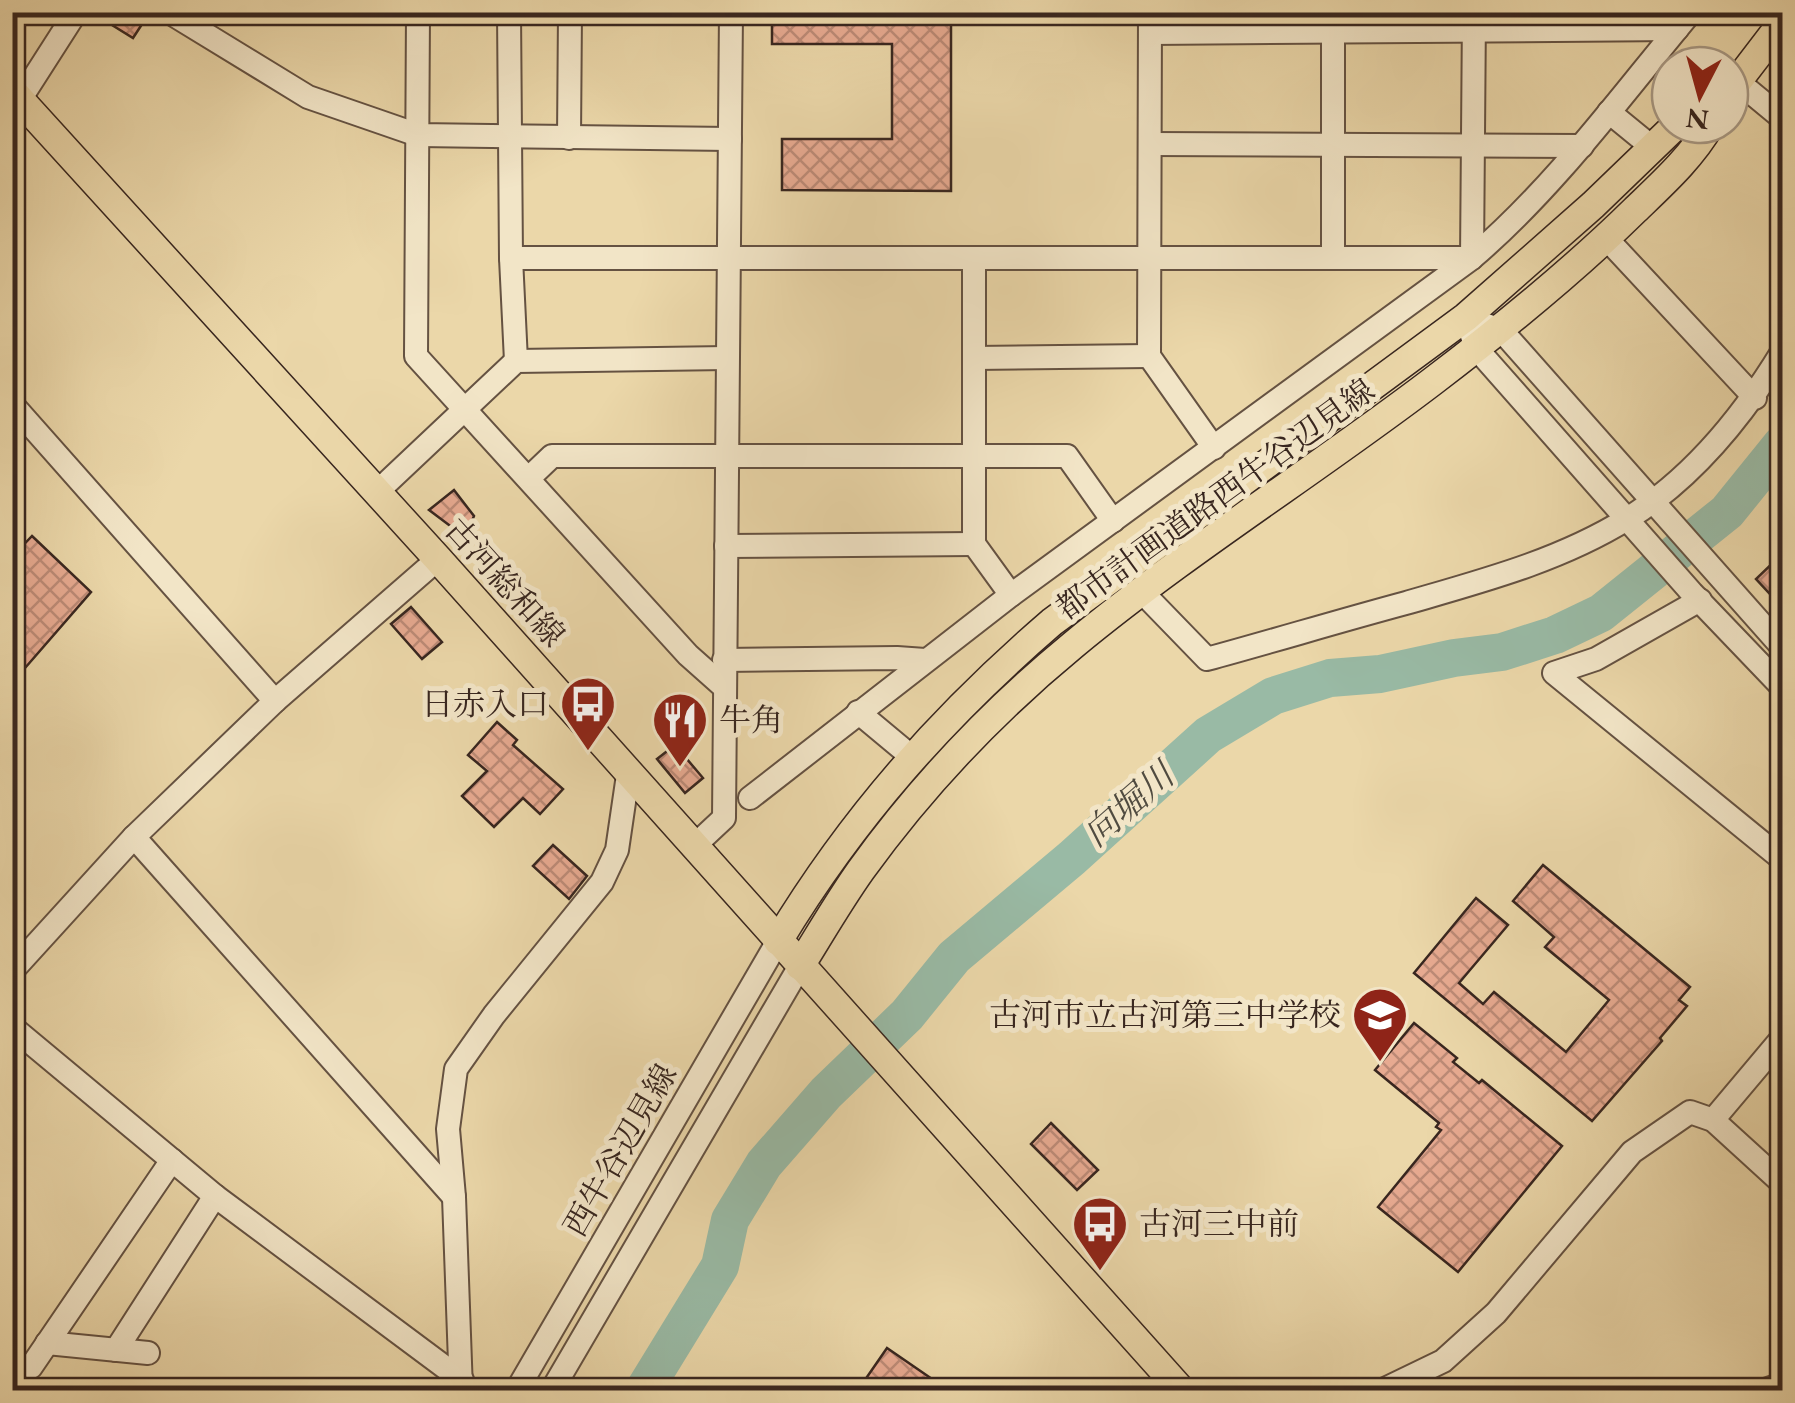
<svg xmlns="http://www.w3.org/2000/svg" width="1795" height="1403" font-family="'EB Garamond','Noto Serif JP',serif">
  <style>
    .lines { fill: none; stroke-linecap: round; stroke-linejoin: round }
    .river { stroke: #99baa5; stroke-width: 38 }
    .building { fill: url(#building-cross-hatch); stroke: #38261f; stroke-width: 2.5 }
    .minor-casing { stroke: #655242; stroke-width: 26 }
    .major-casing { stroke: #38261f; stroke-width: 31 }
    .minor { stroke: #f2e5c7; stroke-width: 22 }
    .major { stroke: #ebd7a9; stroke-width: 28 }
    .labels { text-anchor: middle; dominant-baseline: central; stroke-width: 10; stroke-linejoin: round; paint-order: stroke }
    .street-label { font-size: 32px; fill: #38261f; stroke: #f2e5c7 }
    .poi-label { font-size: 32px; fill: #38261f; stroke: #f2e5c7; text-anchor: end }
    .water-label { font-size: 35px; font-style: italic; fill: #504b40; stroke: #f2e5c7 }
  </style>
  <defs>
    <pattern id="building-cross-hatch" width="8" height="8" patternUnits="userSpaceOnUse" patternTransform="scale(2.5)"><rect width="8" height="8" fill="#e7aa91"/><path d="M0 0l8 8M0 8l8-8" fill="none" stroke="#bc8a76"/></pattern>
  </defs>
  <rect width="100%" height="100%" fill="#ebd7a9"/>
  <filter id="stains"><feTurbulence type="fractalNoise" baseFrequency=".002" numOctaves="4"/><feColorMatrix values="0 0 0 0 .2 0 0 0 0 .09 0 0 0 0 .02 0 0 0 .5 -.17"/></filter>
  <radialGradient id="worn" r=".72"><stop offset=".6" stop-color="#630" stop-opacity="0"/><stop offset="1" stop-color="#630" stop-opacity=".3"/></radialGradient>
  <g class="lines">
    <path class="river" d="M644,1390L720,1266L730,1220L764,1164L826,1093L907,1015L954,957L1072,858L1208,735L1273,696L1330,678L1380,674L1454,658L1502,652L1555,635L1601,613L1727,512L1782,444"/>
  </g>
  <g class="building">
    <path d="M91,12H137L146,18L133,38Z"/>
    <path d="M772,12H951V191L782,190V139H892V44H772Z"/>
    <path d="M454,490L474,516L465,537L429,510Z"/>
    <path d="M32,536L91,592L12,683V557Z"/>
    <path d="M1782,554V607L1756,579Z"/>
    <path d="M411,607L442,642L422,659L391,624Z"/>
    <path d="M497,722L517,740L513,745L563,789L540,814L523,798L494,827L462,796L487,771L468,755Z"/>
    <path d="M675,745L703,778L685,793L657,759Z"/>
    <path d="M553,845L587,876L569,899L533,866Z"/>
    <path d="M1543,865L1690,987L1679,1000L1687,1006L1660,1038L1662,1041L1592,1121L1414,973L1476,898L1508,925L1459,983L1483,1004L1494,992L1566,1052L1609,1000L1545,947L1554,937L1513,901Z"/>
    <path d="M1414,1023L1457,1058L1453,1062L1479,1083L1482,1080L1562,1146L1458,1272L1378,1207L1441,1130L1436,1127L1439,1123L1375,1070Z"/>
    <path d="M1051,1123L1098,1170L1077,1190L1031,1144Z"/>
    <path d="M887,1348L948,1390H858Z"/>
  </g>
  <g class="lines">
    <g class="minor-casing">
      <g id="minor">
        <path d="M169,12L308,97L418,135L730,139"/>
        <path d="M418,12L416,356L688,655L724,687"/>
        <path d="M509,12L511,258L516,361"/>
        <path d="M1150,12L1149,356L1214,448"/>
        <path d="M1333,12V258"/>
        <path d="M1151,33L1677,29"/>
        <path d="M1736,80L1782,118"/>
        <path d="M12,112L76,12"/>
        <path d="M1609,112L1653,148"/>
        <path d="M569,138L570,12"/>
        <path d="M1150,144L1582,146"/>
        <path d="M1606,238L1755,398"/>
        <path d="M511,258H1472L1474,12"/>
        <path d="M974,258V544L1011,595"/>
        <path d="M1466,317L1476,348L1692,593L1782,687"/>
        <path d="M1484,324L1501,330L1782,647"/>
        <path d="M974,358L1149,356"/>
        <path d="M12,404L275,701"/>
        <path d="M530,477L552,456H1067L1113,521"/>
        <path d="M377,492L516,361L727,358"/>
        <path d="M726,546L974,544"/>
        <path d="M1143,593L1207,659C1273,641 1339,621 1406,603C1482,581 1559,561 1627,519C1692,479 1743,416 1782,352"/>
        <path d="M1700,600L1596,659L1554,673L1782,859"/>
        <path d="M724,660L897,658L925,660"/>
        <path d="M858,712L912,757"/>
        <path d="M750,798L1011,595L1472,258C1556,186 1620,97 1691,12"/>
        <path d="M134,837L454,1197"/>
        <path d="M693,847L724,818L731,12"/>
        <path d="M12,971L134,837L275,701L438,559"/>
        <path d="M12,1027L215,1196L462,1380"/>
        <path d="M1713,1120L1782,1038"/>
        <path d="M47,1343L148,1353"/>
        <path d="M116,1350L215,1196"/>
        <path d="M31,1367L172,1160"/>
        <path d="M461,1390L454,1197L448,1129L456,1069L494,1015L602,882L617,850L628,775"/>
        <path d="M517,1390L778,941"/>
        <path d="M552,1390L800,966"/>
        <path d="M1383,1390L1443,1361L1496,1313L1632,1152L1690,1112L1713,1120L1782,1183"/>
        <path d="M1765,1390L1782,1384"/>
      </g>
    </g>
    <g class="major-casing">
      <g id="major">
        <path d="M12,91L438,559L1181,1390"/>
        <path d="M1730,91L1782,23"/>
        <path d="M778,941C853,817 942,717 1052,622L1466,317L1593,205L1676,125"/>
        <path d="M800,966C820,934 839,901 861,870C921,787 994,710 1073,645C1188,550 1315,471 1433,381C1504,327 1572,272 1635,210C1662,184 1692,157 1710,125"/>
      </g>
    </g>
    <use href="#minor" class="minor"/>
    <use href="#major" class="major"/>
  </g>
  <defs>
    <g id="bus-pin" transform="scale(2.875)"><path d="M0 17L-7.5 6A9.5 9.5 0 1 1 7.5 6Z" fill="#8f2418" stroke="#f2e5c7"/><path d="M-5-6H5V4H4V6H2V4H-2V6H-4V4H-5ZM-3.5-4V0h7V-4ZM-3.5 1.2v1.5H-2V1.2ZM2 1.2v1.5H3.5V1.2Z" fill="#fff"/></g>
    <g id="restaurant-pin" transform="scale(2.875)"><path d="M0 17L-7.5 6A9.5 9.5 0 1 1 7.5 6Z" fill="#8f2418" stroke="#f2e5c7"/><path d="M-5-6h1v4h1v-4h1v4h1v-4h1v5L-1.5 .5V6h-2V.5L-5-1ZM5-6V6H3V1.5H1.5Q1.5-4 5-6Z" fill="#fff"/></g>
    <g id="school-pin" transform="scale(2.875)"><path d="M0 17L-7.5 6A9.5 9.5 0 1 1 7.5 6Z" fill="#8f2418" stroke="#f2e5c7"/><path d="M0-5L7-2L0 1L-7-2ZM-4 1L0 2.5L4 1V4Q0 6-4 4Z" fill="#fff"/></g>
  </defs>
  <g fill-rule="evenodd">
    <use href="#bus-pin" x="588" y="704"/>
    <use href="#restaurant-pin" x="680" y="720"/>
    <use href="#school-pin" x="1380" y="1015"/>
    <use href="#bus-pin" x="1100" y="1224"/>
  </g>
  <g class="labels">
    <g class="street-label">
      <text transform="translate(1215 499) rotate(-36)">都市計画道路西牛谷辺見線</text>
      <text transform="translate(505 582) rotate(48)">古河総和線</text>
      <text transform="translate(620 1150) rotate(-60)">西牛谷辺見線</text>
    </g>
    <g class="poi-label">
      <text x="549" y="704">日赤入口</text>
      <text x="719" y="720" text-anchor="start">牛角</text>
      <text x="1341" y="1015">古河市立古河第三中学校</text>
      <text x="1139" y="1224" text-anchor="start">古河三中前</text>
    </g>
    <g class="water-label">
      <text transform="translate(1128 804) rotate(-41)">向堀川</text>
    </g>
  </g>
  <rect width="1795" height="1403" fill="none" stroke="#ebd7a9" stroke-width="50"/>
  <rect x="15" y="15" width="1765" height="1373" fill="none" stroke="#38261f" stroke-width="5"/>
  <rect x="25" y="25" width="1745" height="1353" fill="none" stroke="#38261f" stroke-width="2.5"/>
  <g transform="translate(1700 95) rotate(186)"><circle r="48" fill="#f2e5c7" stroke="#a89984" stroke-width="2.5"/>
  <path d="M0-8L18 38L0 25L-18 38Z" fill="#8f2418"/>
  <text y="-15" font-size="28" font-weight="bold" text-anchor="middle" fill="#38261f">N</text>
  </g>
  <rect width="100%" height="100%" filter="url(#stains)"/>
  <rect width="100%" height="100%" fill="url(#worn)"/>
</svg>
